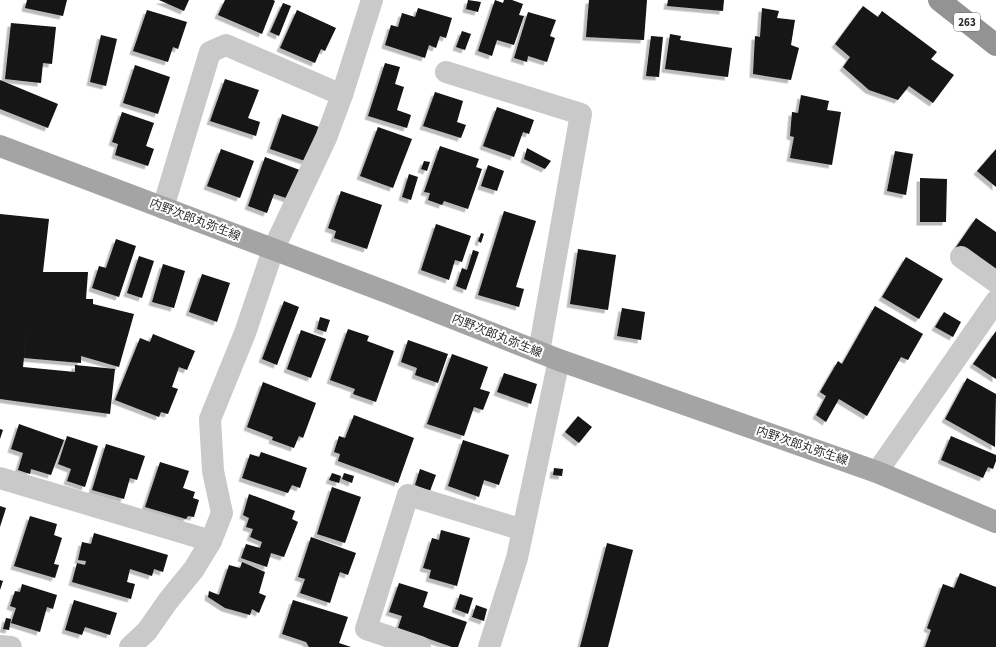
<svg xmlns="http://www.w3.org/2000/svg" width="996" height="647" font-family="'Source Sans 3','Noto Sans JP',sans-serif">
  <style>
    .building { fill: #131313; filter: url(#shadow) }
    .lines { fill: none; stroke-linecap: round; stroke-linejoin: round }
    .minor { stroke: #c9c9c9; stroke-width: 22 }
    .major { stroke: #a4a4a4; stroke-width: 22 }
    .highway { stroke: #939393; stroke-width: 22 }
    .labels { text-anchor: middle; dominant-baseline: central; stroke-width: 4; stroke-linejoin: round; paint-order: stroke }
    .shield { fill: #fff; stroke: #6b6b6b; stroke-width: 1 }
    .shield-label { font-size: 11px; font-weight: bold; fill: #2c2c2c }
    .street-label { font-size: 12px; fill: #2c2c2c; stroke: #fff }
  </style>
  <defs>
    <filter id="shadow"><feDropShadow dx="-3.5" dy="3.5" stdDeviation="0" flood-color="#0004"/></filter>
  </defs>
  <rect width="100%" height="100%" fill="#fff"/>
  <g class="building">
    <path d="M27,0H67L63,16L25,8Z"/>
    <path d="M159,0H189L184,11Z"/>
    <path d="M225,0H273L275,1L262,34L218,15Z"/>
    <path d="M468,0L481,2L478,12L466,9Z"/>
    <path d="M495,0L503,3L504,0H512L523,4L519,15L524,16L514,45L497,40L492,56L478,51Z"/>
    <path d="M589,0H647L644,40L586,37Z"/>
    <path d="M668,0H724L723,11L667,6Z"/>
    <path d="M283,3L291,6L279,36L270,32Z"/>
    <path d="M863,6L878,17L882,11L937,52L931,59L954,75L933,103L909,86L898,100L869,90L843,67L850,57L835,44Z"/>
    <path d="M418,8L452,18L446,38L440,36L436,48L429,45L425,58L385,45L391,25L398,27L402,13L415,17Z"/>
    <path d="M762,8L779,11L777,18L795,20L791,45L799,48L791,80L753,74L755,36L760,37Z"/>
    <path d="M147,10L187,22L178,49L173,47L168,62L133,51Z"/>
    <path d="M297,10L336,28L325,51L321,49L315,63L280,48Z"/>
    <path d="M528,12L556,20L550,36L555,38L547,62L528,56L527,62L514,58Z"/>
    <path d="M11,23L56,27L52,64L43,63L41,83L5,79Z"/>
    <path d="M462,31L471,34L465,50L456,47Z"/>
    <path d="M670,34L681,36L680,40L732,48L728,77L665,69Z"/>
    <path d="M101,35L117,39L106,86L90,82Z"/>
    <path d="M651,36L663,37L659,77L646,76Z"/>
    <path d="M385,63L400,67L395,84L404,87L397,110L411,115L407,128L368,116Z"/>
    <path d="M135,65L170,77L158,114L123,103Z"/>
    <path d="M225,79L259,90L248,118L260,122L256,136L210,121Z"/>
    <path d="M0,80L58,104L48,128L0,109Z"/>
    <path d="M435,92L463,101L457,122L466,125L461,138L423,126Z"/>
    <path d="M801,95L829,101L827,110L841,112L832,165L790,158L794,137L790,136L792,112L798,113Z"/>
    <path d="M497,107L534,120L529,134L523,132L514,157L483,146Z"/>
    <path d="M122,112L154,123L146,146L154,149L148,166L115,155L118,144L112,142Z"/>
    <path d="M282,114L319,127L308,162L270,149Z"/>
    <path d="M378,127L412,139L393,188L360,176Z"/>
    <path d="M440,146L479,159L476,167L482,169L468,209L444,201L442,205L428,200L430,193L424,192Z"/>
    <path d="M527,148L551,161L545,169L524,159Z"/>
    <path d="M221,149L254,161L240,198L207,186Z"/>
    <path d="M996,149V187L977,171Z"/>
    <path d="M895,151L913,154L906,195L887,191Z"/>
    <path d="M265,157L305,172L295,201L274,194L267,213L248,206Z"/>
    <path d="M424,161L430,162L427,171L421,169Z"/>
    <path d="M488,165L504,171L497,191L481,186Z"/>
    <path d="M409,174L418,177L411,200L402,197Z"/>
    <path d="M920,178L947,179L946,222H920Z"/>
    <path d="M341,191L382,205L367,249L334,238L336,231L328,228Z"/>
    <path d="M504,211L536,221L516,287L524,289L519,307L478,295Z"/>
    <path d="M0,214L49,219L43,272H88L86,299H93V304L134,314L119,367L81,356V363L24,358L27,327L23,367L75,372V365L115,369L110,414L0,399Z"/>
    <path d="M976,218L996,232V273L954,250Z"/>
    <path d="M436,224L471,236L462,262L455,260L449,280L421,270Z"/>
    <path d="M481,233L484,234L481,243L478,241Z"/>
    <path d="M116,239L136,246L119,297L92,288L99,266L106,268Z"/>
    <path d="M578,249L616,255L608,310L570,304Z"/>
    <path d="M473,250L479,252L466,290L456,286L462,268L467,270Z"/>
    <path d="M139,256L154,261L142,298L127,293Z"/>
    <path d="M906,257L943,279L919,319L882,297Z"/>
    <path d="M163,264L185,271L174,308L152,302Z"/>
    <path d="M202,274L230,283L217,322L189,312Z"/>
    <path d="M284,301L299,307L277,365L262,359Z"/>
    <path d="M875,306L923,334L908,360L901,357L867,416L839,399L826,422L816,415L826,396L820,392L838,361L842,364Z"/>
    <path d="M622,308L645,312L641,340L617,336Z"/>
    <path d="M944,312L961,322L953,337L935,327Z"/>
    <path d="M320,317L330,320L326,332L317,329Z"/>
    <path d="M348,329L369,336L367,341L394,351L376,402L353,394L355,389L330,380Z"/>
    <path d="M301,330L326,339L311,378L287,369Z"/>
    <path d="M996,331V379L973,364Z"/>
    <path d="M153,334L195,351L187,370L179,367L172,387L178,389L168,414L161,412L159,417L115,400L140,338L150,342Z"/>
    <path d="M408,340L448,354L438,383L415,375L417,368L401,362Z"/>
    <path d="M452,354L488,367L480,389L490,392L483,410L474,407L464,436L427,424Z"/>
    <path d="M504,373L537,384L531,404L497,392Z"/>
    <path d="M967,378L996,394L995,447L945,419Z"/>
    <path d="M263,382L316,403L303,438L299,436L294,448L272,440L273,437L247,427Z"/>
    <path d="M354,415L414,438L398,483L338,461L340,454L334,452L339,436L345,438Z"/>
    <path d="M578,416L592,427L579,443L565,432Z"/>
    <path d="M19,424L64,440L51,475L31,469L30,474L18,470L23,453L11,449Z"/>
    <path d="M0,429L3,430L0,439Z"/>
    <path d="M67,436L98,446L85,487L67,481L71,469L58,464Z"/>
    <path d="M951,436L996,455V461L993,469L988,467L983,478L941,460Z"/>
    <path d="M463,440L509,455L499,485L484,480L479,497L448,486Z"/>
    <path d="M106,444L145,456L137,480L130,478L124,499L92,490Z"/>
    <path d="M261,452L307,468L300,488L292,485L288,493L242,478L250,454L259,457Z"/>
    <path d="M160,462L189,471L183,488L195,492L193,498L199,500L194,517L188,516L186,519L145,507Z"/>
    <path d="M554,468L563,469L562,476L553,475Z"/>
    <path d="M420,469L436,475L430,491L415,485Z"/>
    <path d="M332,473L341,476L339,483L329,480Z"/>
    <path d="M344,473L354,476L352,483L342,479Z"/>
    <path d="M332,487L361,497L345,543L317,534Z"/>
    <path d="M249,494L295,511L292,519L298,522L284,557L271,553L267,567L241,558L246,544L260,548L262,542L250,537L253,529L246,527L249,518L243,515Z"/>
    <path d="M0,506L6,508L0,527Z"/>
    <path d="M30,516L57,524L54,535L62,538L54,564L59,565L55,578L14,566Z"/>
    <path d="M441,530L470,538L457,586L429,578L431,570L423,568L432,538L439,540Z"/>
    <path d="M94,533L168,555L163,572L154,569L152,576L130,569L127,582L135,584L131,599L72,582L77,563L85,565L86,561L78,560L82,542L91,544Z"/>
    <path d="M311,537L356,553L348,575L340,572L330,603L300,593L305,579L298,577Z"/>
    <path d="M607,543L633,550L608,647H580Z"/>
    <path d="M242,562L265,572L259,593L266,596L259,613L252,609L250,615L225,608L208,597L209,591L219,595L229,565L240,568Z"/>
    <path d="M960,573L996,587V647H925L931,630L927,628L943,584L954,588Z"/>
    <path d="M0,580L3,581L0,590Z"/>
    <path d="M399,583L428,592L423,607L467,622L458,647H452L398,628L402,616L389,612Z"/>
    <path d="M22,584L57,595L53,609L47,607L40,632L11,623L16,608L10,606L15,591L20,592Z"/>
    <path d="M460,594L473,598L468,614L455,609Z"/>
    <path d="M74,600L117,613L110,635L85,627L82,635L65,630Z"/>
    <path d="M293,600L348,617L339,643L351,647H309L306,642L282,634Z"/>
    <path d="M476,605L487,609L484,621L472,617Z"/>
    <path d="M6,618L11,619L9,630L3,629Z"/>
  </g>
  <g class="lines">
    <g class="minor">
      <path d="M446,72L581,114L539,352"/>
      <path d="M163,208L210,52L226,45L342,95"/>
      <path d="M961,257L996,282"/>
      <path d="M877,472L996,301"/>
      <path d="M0,478L211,541"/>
      <path d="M0,646L11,647"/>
      <path d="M130,647L147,631L168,601L194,569L211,541L222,513L213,471L210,419L245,333L273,250L326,138L342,95L372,0"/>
      <path d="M420,647L366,629L408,495L523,530"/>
      <path d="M489,647L517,558L559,360"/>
    </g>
    <path class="major" d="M0,146L389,293L559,360L877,472L996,522"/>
    <path class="highway" d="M939,0L996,45"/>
  </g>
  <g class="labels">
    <rect class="shield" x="954" y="13" width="26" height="18" rx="3"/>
    <g class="shield-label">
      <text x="967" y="22">263</text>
    </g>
    <g class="street-label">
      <text transform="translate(195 220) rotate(21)">内野次郎丸弥生線</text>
      <text transform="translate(497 336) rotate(22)">内野次郎丸弥生線</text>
      <text transform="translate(802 446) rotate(19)">内野次郎丸弥生線</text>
    </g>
  </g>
</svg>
